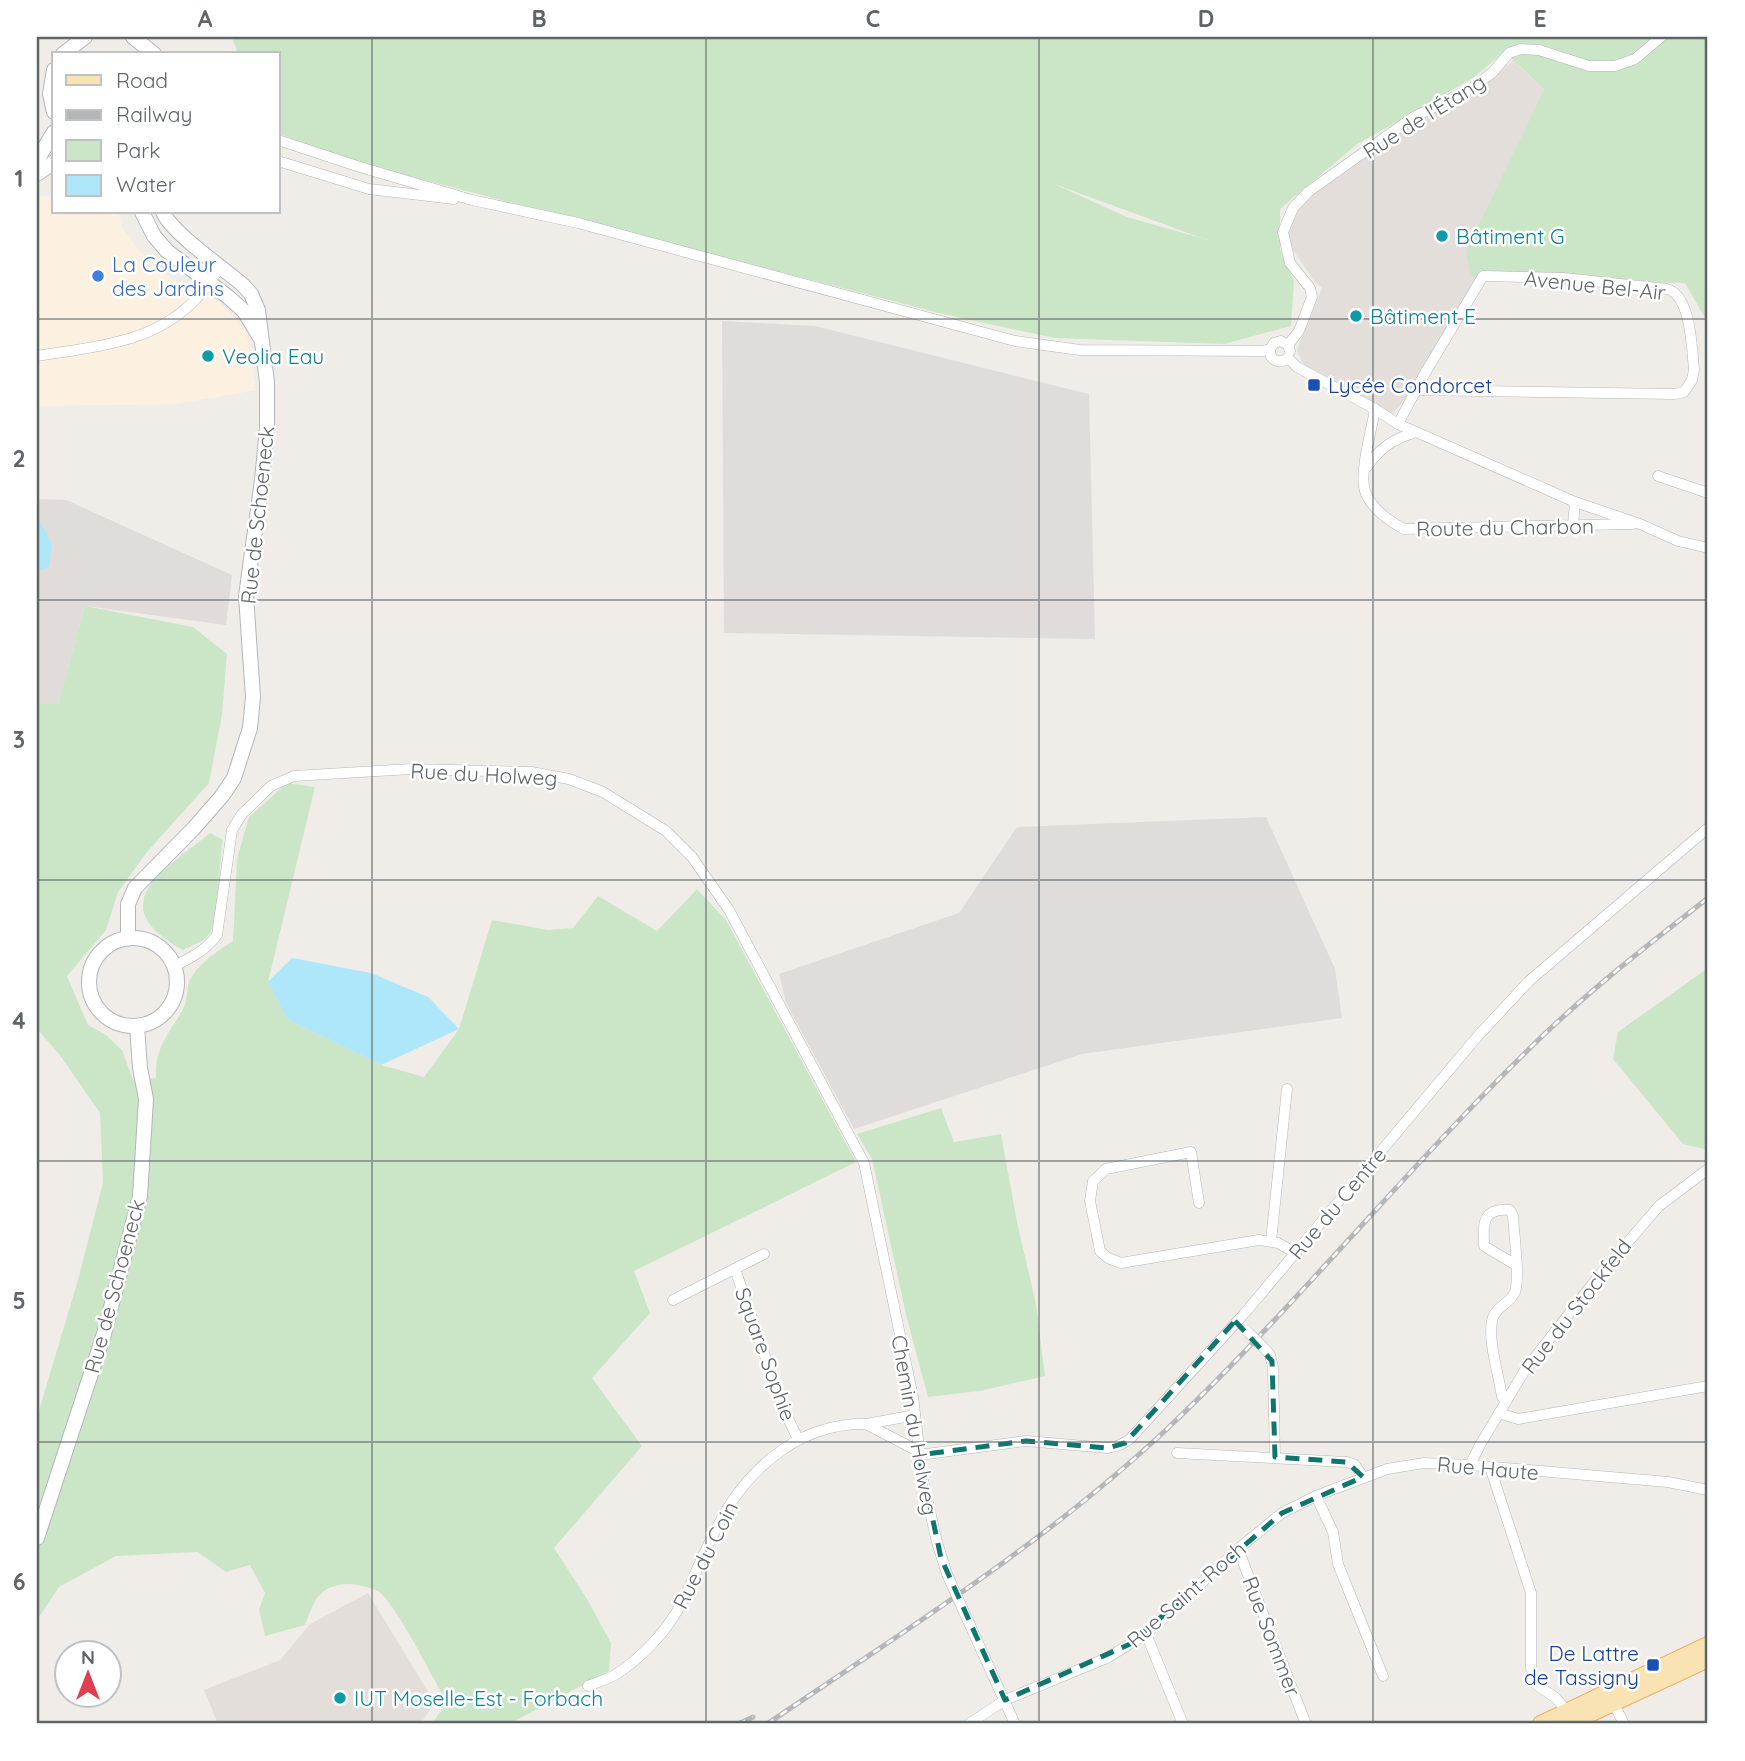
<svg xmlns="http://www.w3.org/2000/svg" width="1745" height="1761" font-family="Quicksand,sans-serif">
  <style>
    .commercial { fill: #fcf1e1 }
    .industrial { fill: #dfdcda }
    .education { fill: #e3ded9 }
    .green { fill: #cbe6c6; fill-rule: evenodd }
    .water { fill: #aee6fa }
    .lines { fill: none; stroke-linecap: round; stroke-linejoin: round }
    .street-casing { stroke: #b3b6b9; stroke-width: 11 }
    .secondary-casing { stroke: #b2b6b9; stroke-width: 16 }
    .primary-casing { stroke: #eaaf67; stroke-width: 18 }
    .street { stroke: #fff; stroke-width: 10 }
    .secondary { stroke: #fff; stroke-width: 14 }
    .primary { stroke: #fae3b2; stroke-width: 16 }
    .rail-casing { stroke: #b5b6b7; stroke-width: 5 }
    .rail { stroke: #fff; stroke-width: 2.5; stroke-dasharray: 8; stroke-linecap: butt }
    .street-bridge-casing { stroke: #b3b6b9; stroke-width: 11; stroke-linecap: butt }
    .street-bridge { stroke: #fff; stroke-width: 10 }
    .marked { fill: none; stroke: #0f766e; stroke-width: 5; stroke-dasharray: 14 9; stroke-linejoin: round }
    .grid { fill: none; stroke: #5f6467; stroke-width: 2; stroke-opacity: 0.55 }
    .culture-dot { fill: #0f9aa8; stroke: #fff; stroke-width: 2.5 }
    .shop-dot { fill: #3f7fe0; stroke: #fff; stroke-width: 2.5 }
    .transit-dot { fill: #1a4fb4; stroke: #fff; stroke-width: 2.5 }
    .labels { text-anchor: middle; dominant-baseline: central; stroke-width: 5; stroke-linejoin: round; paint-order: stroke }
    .street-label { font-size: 21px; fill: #5f6467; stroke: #fff }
    .culture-label { font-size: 21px; fill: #0d838f; stroke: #fff; text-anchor: start }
    .shop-label { font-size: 21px; fill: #366cbe; stroke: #fff; text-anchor: start }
    .transit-label { font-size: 21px; fill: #164399; stroke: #fff; text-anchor: start }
    .neatline { fill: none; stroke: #5f6467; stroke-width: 2.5 }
    .grid-label { font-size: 23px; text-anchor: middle; font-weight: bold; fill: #5f6467 }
  </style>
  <rect width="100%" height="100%" fill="#f0ede8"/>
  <path class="commercial" d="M41,196H54V212H118L122,227L139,251L173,280L218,301L246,331L256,390L176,404L37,406V201Z"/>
  <g class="industrial">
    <path d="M722,321L815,326L1089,394L1095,639L724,633Z"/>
    <path d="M37,499L66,500L232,575L226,625L85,606L58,704H37Z"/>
    <path d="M1266,817L1335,969L1342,1018L1082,1054L854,1129L786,1003L779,974L959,913L1017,827Z"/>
  </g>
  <g class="education">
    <path d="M1513,61L1544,89L1466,250L1477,280L1409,396L1392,414L1303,365L1297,350L1322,288L1314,281L1289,244L1287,230L1292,216L1314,194L1417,120L1468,96Z"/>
    <path d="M368,1593L435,1703L420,1724H218L204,1690L280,1660L310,1624Z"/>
  </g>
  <g class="green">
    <path d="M232,37H1708V323L1685,283L1477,280L1470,274L1466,250L1544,89L1504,52L1473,78L1356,145L1280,209V249L1294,281L1291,326L1224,344L1054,338L943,314L335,157L278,133V54H238ZM1054,184L1207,240H1208L1127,217Z"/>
    <path d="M85,606L193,627L227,654L222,715L209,783L147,852L118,892L106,930L67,976L88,1025L106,1035L122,1050L133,1080L156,1078C155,1045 169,1035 183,1009C188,1001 186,990 189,982C196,965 218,951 233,941L237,859L249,817L287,783L315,787L268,982L287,1019L381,1065L424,1077L459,1029L492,920L548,930L573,928L598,896L657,931L697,889L726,920L856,1162L634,1271L650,1313L592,1378L642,1446L554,1548L587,1599L611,1643L609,1671L509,1724H431L447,1703C435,1682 395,1602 379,1592C371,1587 357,1584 347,1584C318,1586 315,1600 305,1625L265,1636L259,1609L265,1593L250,1565L226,1572L198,1552L116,1556L59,1587L37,1620V1417L78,1280L103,1183L100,1113L59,1054L37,1029V704H58Z"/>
    <path d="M210,833L223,840C217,866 223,920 207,937C201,943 190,946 183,950C100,904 165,870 210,833Z"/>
    <path d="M1708,968V1150L1683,1144L1613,1059L1618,1032Z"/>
    <path d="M941,1108L954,1142L1001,1134L1017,1222L1036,1304L1045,1376L980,1391L928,1397L907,1319L872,1159L857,1134Z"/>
  </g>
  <g class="water">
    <path d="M37,516L52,544L49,567L37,572Z"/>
    <path d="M292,958L371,973L428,997L459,1029L381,1065L287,1019L268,982Z"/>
  </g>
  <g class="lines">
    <g class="street-casing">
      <g id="street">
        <path d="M278,140L360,167L472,200L578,223L1015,341L1080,350L1263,351L1270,349"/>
        <path d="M278,161L369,189L454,199"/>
        <path d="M1288,345L1299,331L1312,297L1310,288L1290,263L1283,232L1293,208L1308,192L1412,118L1472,88L1492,73L1509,53L1521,49L1539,50L1589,66H1615L1635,59L1661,37"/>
        <path d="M1270,349L1274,343L1281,341L1288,345L1290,351"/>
        <path d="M1270,349C1269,360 1279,365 1288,358"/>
        <path d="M37,356C92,347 152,344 194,301C204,291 212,278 221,267"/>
        <path d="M1288,358L1297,367L1375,409L1398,424L1575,502L1640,524L1678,541L1708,548"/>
        <path d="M1375,409C1372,429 1359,472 1365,491C1371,509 1389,521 1404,529L1632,524"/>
        <path d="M1398,424L1424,375L1483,276L1564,278L1667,289C1691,295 1692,349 1694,370L1692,380L1684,392L1675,394L1417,390"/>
        <path d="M1367,467C1380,447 1394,439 1416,432"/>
        <path d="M1658,476L1708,493"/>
        <path d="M1573,525L1575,502"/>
        <path d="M174,966C191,958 206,950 217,935L232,830L242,814L271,786L294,776L411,769L531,772L569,779L603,792L666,831L692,857L729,910L864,1163L913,1397L923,1481L937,1542L947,1574"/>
        <path d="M1199,1203L1191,1152L1106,1169L1093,1181L1090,1201L1100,1251L1108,1258L1121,1263L1259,1240L1278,1243L1296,1253"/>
        <path d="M1271,1241L1287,1089"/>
        <path d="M735,1269L783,1408L798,1439"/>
        <path d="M673,1300L764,1254"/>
        <path d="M1265,1349L1270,1355L1273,1367L1275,1457"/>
        <path d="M1506,1402L1502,1397C1499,1376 1488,1342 1492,1321C1494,1307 1510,1304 1515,1292C1520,1277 1514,1234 1513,1216L1510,1210C1482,1208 1483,1223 1484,1246L1516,1265"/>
        <path d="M1499,1413L1518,1419L1708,1386"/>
        <path d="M867,1424L915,1415"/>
        <path d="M1177,1453L1347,1462L1355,1465L1363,1477"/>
        <path d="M919,1455L1026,1441L1108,1448L1120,1445L1130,1439L1244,1314L1477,1037L1528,982L1708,828"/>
        <path d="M1470,1465L1480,1445L1525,1370L1598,1277L1659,1206L1708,1169"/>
        <path d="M1490,1467L1531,1593V1667L1534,1683L1556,1698L1570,1715"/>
        <path d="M1316,1496L1333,1532L1338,1564L1383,1676"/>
        <path d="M1238,1549L1306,1724"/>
        <path d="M964,1612L1015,1724"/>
        <path d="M1146,1634L1183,1724"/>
        <path d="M588,1686C598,1682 609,1679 618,1673C639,1659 661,1637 674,1616C684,1601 691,1583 698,1567C720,1518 739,1479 785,1448C808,1432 839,1423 866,1424L918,1451"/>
        <path d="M1612,1700L1624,1724"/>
        <path d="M969,1724L1005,1700L1107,1658L1146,1634L1238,1549L1282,1513L1316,1496L1387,1469L1424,1463L1470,1465L1668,1482L1708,1490"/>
      </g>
    </g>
    <g class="secondary-casing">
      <g id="secondary">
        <path d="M133,37L154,54"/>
        <path d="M63,54L85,37"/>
        <path d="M54,70L50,94L54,112"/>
        <path d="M37,160L54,132"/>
        <path d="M37,174L54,162"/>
        <path d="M142,212L154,236L167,251L227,296L244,311L261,339"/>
        <path d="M128,938V904L135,888L194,828L222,796L234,778L250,728L253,697L246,596L262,480L267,428V382L258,310L251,294L243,285C224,269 171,232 163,212"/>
        <circle cx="133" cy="982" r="44"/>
        <path d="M37,1538L104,1334L140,1196L146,1099L140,1068L137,1026"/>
      </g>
    </g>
    <g class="primary-casing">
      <g id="primary">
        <path d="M1541,1724L1708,1645"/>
        <path d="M1568,1724L1708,1659"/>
      </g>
    </g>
    <use href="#street" class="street"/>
    <use href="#secondary" class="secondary"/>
    <use href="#primary" class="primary"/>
    <g class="rail-casing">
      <g id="rail">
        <path d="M738,1724L753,1717"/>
        <path d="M767,1724C904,1631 1047,1542 1168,1428C1293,1309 1402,1174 1525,1053C1582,996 1645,947 1708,898"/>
      </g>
    </g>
    <use href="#rail" class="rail"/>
    <g class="street-bridge-casing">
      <g id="street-bridge">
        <path d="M1247,1331L1265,1349"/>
        <path d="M947,1574L964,1612"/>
      </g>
    </g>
    <use href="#street-bridge" class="street-bridge"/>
  </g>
  <path class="marked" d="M1235,1321L1272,1361L1275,1457L1347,1462L1363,1477L1282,1513L1130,1644L1005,1700L941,1558L919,1455L1026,1441L1108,1448L1125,1443Z"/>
  <path class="grid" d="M372,37V1724M706,37V1724M1039,37V1724M1373,37V1724M37,319H1708M37,600H1708M37,880H1708M37,1161H1708M37,1442H1708"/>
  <g class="culture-dot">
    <circle cx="1442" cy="236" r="7"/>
    <circle cx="1356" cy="316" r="7"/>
    <circle cx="208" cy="356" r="7"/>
    <circle cx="340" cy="1698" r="7"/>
  </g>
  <circle class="shop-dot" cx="98" cy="276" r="7"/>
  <g class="transit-dot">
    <rect x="1307" y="378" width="14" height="14" rx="3.5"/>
    <rect x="1646" y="1658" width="14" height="14" rx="3.5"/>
  </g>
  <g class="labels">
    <g class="street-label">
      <text transform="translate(1424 116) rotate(-32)">Rue de l'Étang</text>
      <text transform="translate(1595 285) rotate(6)">Avenue Bel-Air</text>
      <text transform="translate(257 515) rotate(-84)">Rue de Schoeneck</text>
      <text transform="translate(1505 527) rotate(-1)">Route du Charbon</text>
      <text transform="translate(484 774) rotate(3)">Rue du Holweg</text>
      <text transform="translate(1337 1203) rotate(-50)">Rue du Centre</text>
      <text transform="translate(114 1286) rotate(-75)">Rue de Schoeneck</text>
      <text transform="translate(1576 1306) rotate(-52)">Rue du Stockfeld</text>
      <text transform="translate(766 1354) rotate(70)">Square Sophie</text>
      <text transform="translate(915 1425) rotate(80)">Chemin du Holweg</text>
      <text transform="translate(1488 1468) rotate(5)">Rue Haute</text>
      <text transform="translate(705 1555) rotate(-63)">Rue du Coin</text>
      <text transform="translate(1186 1594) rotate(-41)">Rue Saint-Roch</text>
      <text transform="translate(1272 1636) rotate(69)">Rue Sommer</text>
    </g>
    <g class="culture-label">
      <text x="1456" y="236">Bâtiment G</text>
      <text x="1370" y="316">Bâtiment E</text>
      <text x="222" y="356">Veolia Eau</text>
      <text x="354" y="1698">IUT Moselle-Est - Forbach</text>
    </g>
    <g class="shop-label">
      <text x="112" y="264">La Couleur<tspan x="112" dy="24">des Jardins</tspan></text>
    </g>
    <g class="transit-label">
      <text x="1328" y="385">Lycée Condorcet</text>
      <text x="1639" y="1653" text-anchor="end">De Lattre<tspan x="1639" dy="24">de Tassigny</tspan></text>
    </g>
  </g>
  <rect width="1745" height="1761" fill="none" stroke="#ffffff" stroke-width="77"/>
  <rect x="52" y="52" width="228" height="161" fill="#ffffff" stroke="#bfc1c2" stroke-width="2"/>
  <rect x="66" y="75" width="35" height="10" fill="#fae3b2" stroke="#bfc1c2" stroke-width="2"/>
  <text x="116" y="88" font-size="21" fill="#5f6467">Road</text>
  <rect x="66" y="110" width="35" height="10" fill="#b5b6b7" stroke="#bfc1c2" stroke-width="2"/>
  <text x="116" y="122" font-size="21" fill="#5f6467">Railway</text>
  <rect x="66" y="140" width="35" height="21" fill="#cbe6c6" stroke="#bfc1c2" stroke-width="2"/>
  <text x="116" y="158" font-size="21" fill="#5f6467">Park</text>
  <rect x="66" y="175" width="35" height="21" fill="#aee6fa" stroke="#bfc1c2" stroke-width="2"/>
  <text x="116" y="192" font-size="21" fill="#5f6467">Water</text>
  <g transform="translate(88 1674)"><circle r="33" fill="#ffffff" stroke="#bfc1c2" stroke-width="2"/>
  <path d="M0-5L12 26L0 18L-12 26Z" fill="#e03e4d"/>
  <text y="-10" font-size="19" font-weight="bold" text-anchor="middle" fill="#5f6467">N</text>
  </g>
  <rect x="38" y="38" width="1668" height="1684" class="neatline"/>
  <g class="grid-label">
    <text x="205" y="27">A</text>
    <text x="539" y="27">B</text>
    <text x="873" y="27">C</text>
    <text x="1206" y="27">D</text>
    <text x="1540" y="27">E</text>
    <text x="19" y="187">1</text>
    <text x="19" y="467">2</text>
    <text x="19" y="748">3</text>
    <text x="19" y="1029">4</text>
    <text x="19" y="1309">5</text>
    <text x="19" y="1590">6</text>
  </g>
</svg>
